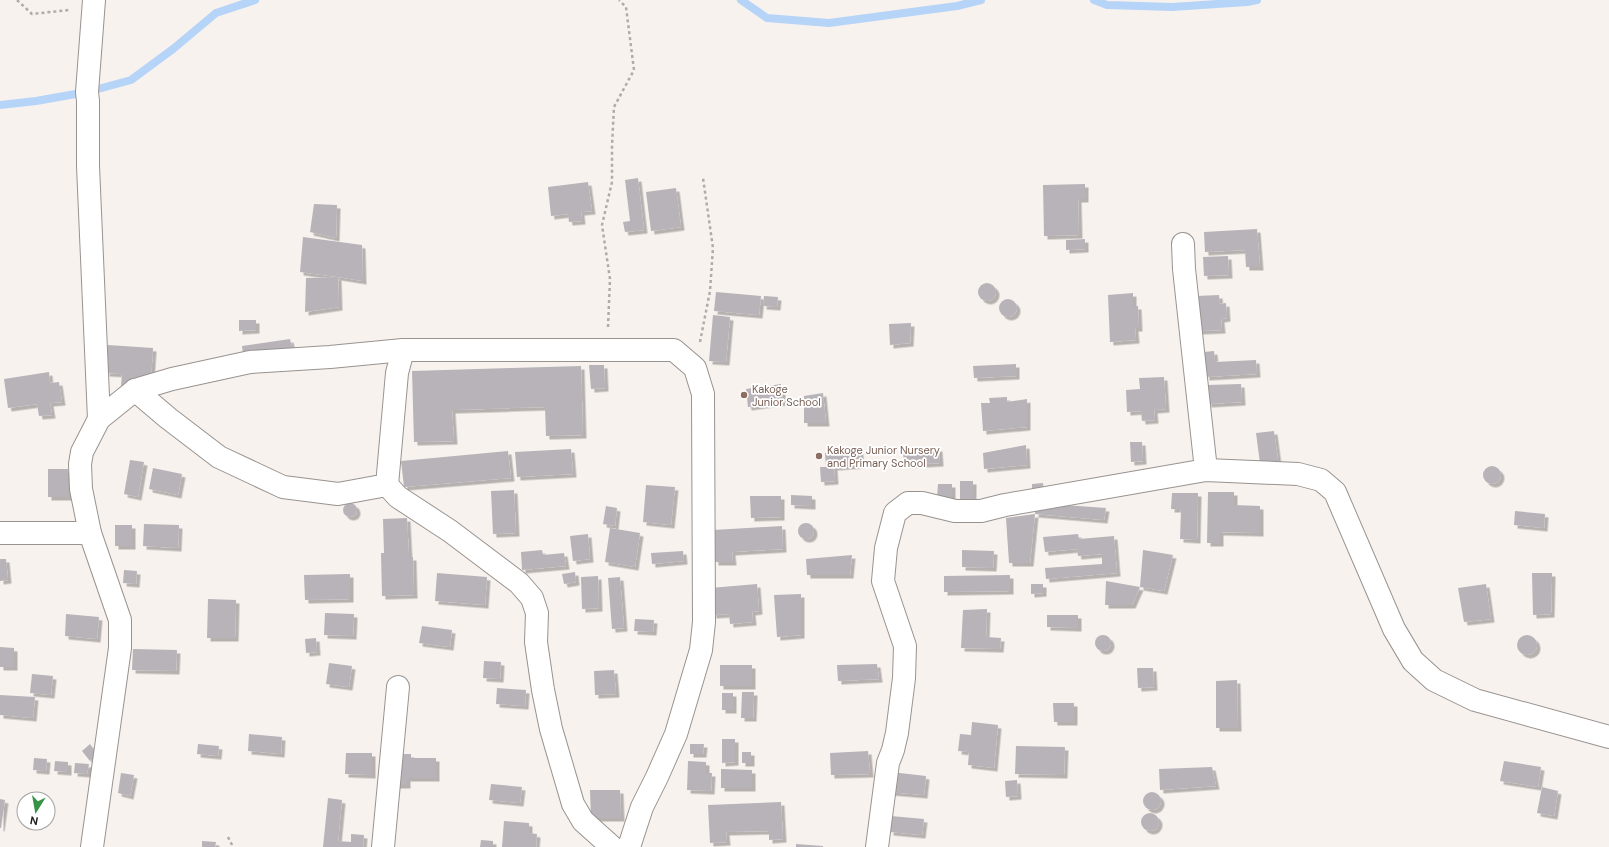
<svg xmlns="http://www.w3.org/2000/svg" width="1609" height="847" font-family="'DM Sans',sans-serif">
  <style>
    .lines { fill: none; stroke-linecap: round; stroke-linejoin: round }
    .stream { stroke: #b5d4f8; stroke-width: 8 }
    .building { fill: #b7b3b9; filter: url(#shadow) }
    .street-casing { stroke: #999390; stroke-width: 24 }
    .path { stroke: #b0aba8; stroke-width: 2.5; stroke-dasharray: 3 3; stroke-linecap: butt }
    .street { stroke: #fff; stroke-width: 22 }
    .education-dot { fill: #8d6e63; stroke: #fff; stroke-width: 1.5 }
    .labels { text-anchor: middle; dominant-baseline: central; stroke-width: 3.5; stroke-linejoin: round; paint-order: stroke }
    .education-label { font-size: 11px; fill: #785e54; stroke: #fff; text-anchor: start }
  </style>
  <defs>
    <filter id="shadow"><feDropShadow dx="3.5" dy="3.5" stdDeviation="0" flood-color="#0004"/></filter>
  </defs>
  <rect width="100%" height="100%" fill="#f8f2ee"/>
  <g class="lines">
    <g class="stream">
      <path d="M741,0L767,18L829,23L957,6L981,0"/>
      <path d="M1094,0L1107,5L1172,7L1247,2L1257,0"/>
      <path d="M0,105L36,101L87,92L131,80L173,49L216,13L255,0"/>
    </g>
  </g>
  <g class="building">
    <path d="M638,178L644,230L625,232L623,222L630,221L625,180Z"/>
    <path d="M588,182L592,211L581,212L582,221L569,222L568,214L551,216L548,187Z"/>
    <path d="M1085,184V199H1078L1079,235L1044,236L1043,185Z"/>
    <path d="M676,188L681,227L651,231L646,192Z"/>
    <path d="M314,204L337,205L336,238L310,232Z"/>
    <path d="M1257,229L1260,267H1246L1245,250L1205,252L1204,232Z"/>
    <path d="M303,237L362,245L363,281L338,277L339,307L305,312L306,278L338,277L300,272Z"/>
    <path d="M1085,239V249L1066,250V240Z"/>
    <path d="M1228,256L1229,275L1204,276L1203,257Z"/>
    <circle cx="987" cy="292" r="9"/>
    <path d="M716,292L761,296L759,315L714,311Z"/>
    <path d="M1133,293V306H1138L1139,328H1135L1136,340L1110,342L1108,295Z"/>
    <path d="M1219,295L1220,304L1226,303L1227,318L1221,319L1222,330L1198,331L1196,296Z"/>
    <path d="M764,296L778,297L777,307L763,306Z"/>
    <circle cx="1008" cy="308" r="9"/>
    <path d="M713,315L730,317L726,362L709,361Z"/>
    <path d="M239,320H256V330L239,331Z"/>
    <path d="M911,323L910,343L890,345L889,324Z"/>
    <path d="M290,339L293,352L244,362L242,346Z"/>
    <path d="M108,345L153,348L151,378L139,377L138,387L121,386L122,374L106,373Z"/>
    <path d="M1214,351L1215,362L1256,360L1257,374L1206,377L1204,352Z"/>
    <path d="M1016,364V376L974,378L973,366Z"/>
    <path d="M589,365H604L605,388L591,389Z"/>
    <path d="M581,366L583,435L546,436L545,407L452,410L454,441L414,442L412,371Z"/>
    <path d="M49,372L50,383L59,382L62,402L50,403L52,415L39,416L37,404L8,408L4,379Z"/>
    <path d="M1164,377L1166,409L1154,410L1155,420L1142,421L1141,411L1127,412L1126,390L1140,389L1139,378Z"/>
    <path d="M781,384L783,402L748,407L746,389Z"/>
    <path d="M1241,384L1242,402L1208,404L1207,385Z"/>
    <path d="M823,393L826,423H804V396Z"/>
    <path d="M1007,397V402L1027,399V427L983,431L981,403H990L989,398Z"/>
    <path d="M1274,431L1279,468L1261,471L1256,433Z"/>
    <path d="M1130,442H1142L1143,461L1131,462Z"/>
    <path d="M1026,445L1027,465L984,469L983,453Z"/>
    <path d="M939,448L940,463L904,465L903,451Z"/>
    <path d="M571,449L573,474L517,477L515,452Z"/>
    <path d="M508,451L511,478L404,487L401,461Z"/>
    <path d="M860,451L861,465L834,467L835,481L821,482L820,467H826L825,453Z"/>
    <path d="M130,460L144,462L138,497L124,494Z"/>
    <circle cx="1492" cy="475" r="9"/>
    <path d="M153,468L182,474L178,495L149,489Z"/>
    <rect x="48" y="469" width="20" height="28"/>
    <rect x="960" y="481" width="13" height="18"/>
    <path d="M1043,483L1044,492H1032V484Z"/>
    <path d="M938,484H952V497H937Z"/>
    <path d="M646,485L675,487L671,525L643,522Z"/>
    <path d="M514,490L516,533L493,534L491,491Z"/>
    <path d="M1208,492H1234V505L1260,506V533L1220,532V543H1207Z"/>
    <path d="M1172,493H1198L1197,540L1180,539L1181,509H1171Z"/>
    <path d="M791,495L812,496V506L791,505Z"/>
    <path d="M750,496H781V517L751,518Z"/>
    <circle cx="350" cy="510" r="7"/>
    <path d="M1036,503L1106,508L1104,520L1035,514Z"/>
    <path d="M606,506L617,508L615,526L603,524Z"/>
    <path d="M1515,511L1545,514L1544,528L1514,525Z"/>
    <path d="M1035,514L1030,563H1009L1006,518Z"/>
    <path d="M407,518L409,557H413L414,595L382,596L381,553H384L383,519Z"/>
    <circle cx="806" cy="531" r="8"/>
    <path d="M144,524L179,525L178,548L143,546Z"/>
    <rect x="115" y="525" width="17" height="21"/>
    <path d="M782,526L783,549L732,552L733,562H715L713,530Z"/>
    <path d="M610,528L640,533L635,567L605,562Z"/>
    <path d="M588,534L590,559L573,561L570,536Z"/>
    <path d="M1078,534L1079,539L1114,536L1117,573L1046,579L1045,568L1102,564V554L1078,556L1077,549L1045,552L1043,537Z"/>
    <path d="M542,550L543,555L564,553L566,566L522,570L521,552Z"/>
    <path d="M962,550L994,551L993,568L962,567Z"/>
    <path d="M1143,550L1173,555L1164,591L1140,587Z"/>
    <path d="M683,551L684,561L652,564L651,553Z"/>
    <path d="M852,555L850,575H807L806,559Z"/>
    <path d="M0,559H6L8,580L0,581Z"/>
    <path d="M124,570L137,571L136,584L123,583Z"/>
    <path d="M575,572L576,582L564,584L562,574Z"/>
    <path d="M437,573L487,577L485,605L435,601Z"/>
    <path d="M1532,573H1552L1551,614L1533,615Z"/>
    <path d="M350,574V599L305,600L304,575Z"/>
    <path d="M1010,575V591L944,592V576Z"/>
    <path d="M598,576L599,608L582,609L581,577Z"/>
    <path d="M620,577L624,628L612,629L608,578Z"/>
    <path d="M1106,581L1140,587L1132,605H1105Z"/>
    <path d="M757,584L759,611L752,612L753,622L730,624L729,614L713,615L710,588Z"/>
    <path d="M1031,584H1043V593L1031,594Z"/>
    <path d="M1486,584L1491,619L1464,622L1458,588Z"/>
    <path d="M801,594V635L777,637L774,595Z"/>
    <path d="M208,599L236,600L235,638H207Z"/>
    <path d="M987,609L986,637L1001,638L1000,649L961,648L963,610Z"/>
    <path d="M325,613L354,614L353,636L324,635Z"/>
    <path d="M66,614L99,617L97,639L65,636Z"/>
    <path d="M1047,615H1078V628L1047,627Z"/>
    <path d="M635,619L654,620L653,632L634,631Z"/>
    <path d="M422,626L452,630L450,647L419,643Z"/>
    <circle cx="1103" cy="643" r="8"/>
    <circle cx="1527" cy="645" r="10"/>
    <path d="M316,638L317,652L306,653L305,639Z"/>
    <path d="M0,647L14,648V667H0Z"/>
    <path d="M133,649L177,650L176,671L132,670Z"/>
    <path d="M484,661L501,662L500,679L483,678Z"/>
    <path d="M329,663L352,666L349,687L326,684Z"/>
    <path d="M877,664L879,679L838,681L837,665Z"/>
    <rect x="720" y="665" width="32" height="21"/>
    <path d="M1137,668H1153L1154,687L1138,688Z"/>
    <path d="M614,670L616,694L595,695L594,671Z"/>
    <path d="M32,674L53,676L51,695L30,693Z"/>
    <path d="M1237,680L1238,728H1216V681Z"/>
    <path d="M497,688L526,690L525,706L496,704Z"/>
    <path d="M742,692H754L753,718H741Z"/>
    <rect x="722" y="693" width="11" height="17"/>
    <path d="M0,695L35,697L33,718L0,715Z"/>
    <path d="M1053,703H1074V722H1054Z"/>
    <path d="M972,722L998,725L994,768L968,765L969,752L958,751L960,734L971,735Z"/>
    <path d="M249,734L282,737L281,754L248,751Z"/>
    <path d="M722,739H735V762L722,763Z"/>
    <path d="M90,744L98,755L90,761L82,751Z"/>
    <path d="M198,744L219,746L218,756L197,754Z"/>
    <path d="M690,744H704L703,754H690Z"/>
    <path d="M1016,746L1065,747L1064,775L1015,774Z"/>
    <path d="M868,751L870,774L831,775L830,753Z"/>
    <rect x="742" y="752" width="9" height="11"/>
    <path d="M346,753H372V775L345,774Z"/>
    <path d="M392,754H411V758H436V778H407V785H393Z"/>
    <path d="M34,758L47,759L46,771L33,770Z"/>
    <path d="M55,761L68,762V772L54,771Z"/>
    <path d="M688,761L706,762V773H712L711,791L687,790Z"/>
    <path d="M1504,761L1541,767L1538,787L1500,781Z"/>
    <path d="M75,763L89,764L87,774L74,773Z"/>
    <path d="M1212,767L1216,786L1160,790L1159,769Z"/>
    <path d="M721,769L752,770V788H721Z"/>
    <path d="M891,772L926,776L924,795L889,792Z"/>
    <path d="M121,773L134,775L130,796L118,793Z"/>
    <path d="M1017,780L1018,796L1006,797L1005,781Z"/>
    <path d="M491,784L522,787L520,803L489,800Z"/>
    <path d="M1542,787L1558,791L1554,816L1537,813Z"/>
    <path d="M590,790H620L621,818H591Z"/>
    <circle cx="1152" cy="801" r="9"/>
    <path d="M328,798L342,800L338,841L351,842V834L364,835L363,847H323Z"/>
    <path d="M0,799L5,800L1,828H0Z"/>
    <path d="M781,802L783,839L769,840V831L726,832L727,842L710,843L708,805Z"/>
    <circle cx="1150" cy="822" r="9"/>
    <path d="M891,816L924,819L922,835L890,832Z"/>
    <path d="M504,821L529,823V833L537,834L536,847H502Z"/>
    <path d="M481,840L493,841V847H480Z"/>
    <path d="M202,841L216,842L215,847H202Z"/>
    <path d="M796,844L823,846V847H796Z"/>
  </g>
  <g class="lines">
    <g class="street-casing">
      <g id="street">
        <path d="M94,0L87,92L88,101V166L99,419"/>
        <path d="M1183,244L1184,269L1206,470"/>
        <path d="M135,390L168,418L219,457L283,487L338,494L387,485L397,373L403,350"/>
        <path d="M387,485L398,497L450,531L519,583L532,598L537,613L536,642L543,690L551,729L573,804L583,821L612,847"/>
        <path d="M0,533H90L120,620V648L92,847"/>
        <path d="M90,533L81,489L80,464L82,452L99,419L135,390L172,379L250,362L330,357L403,350H674L695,368L703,394L704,622L701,650L676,734L657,777L642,807L629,847"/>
        <path d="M383,847L398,687"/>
        <path d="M877,847L888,763L893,750L897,733L904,678L905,646L883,581L886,548L895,513L908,503H922L955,511H981L1005,505L1206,470L1298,474L1321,480L1335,492L1394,629L1413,661L1434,680L1475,700L1609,737"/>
      </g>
    </g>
    <g class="path">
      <path d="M17,0L32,14L69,10"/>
      <path d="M608,327L610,279L602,225L612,182V146L614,107L634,70L626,7L619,0"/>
      <path d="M700,342L710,291L713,248L703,178"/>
      <path d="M228,837L233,847"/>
    </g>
    <use href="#street" class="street"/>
  </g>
  <g class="education-dot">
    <circle cx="744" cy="395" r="4"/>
    <circle cx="819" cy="456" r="4"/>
  </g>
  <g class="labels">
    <g class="education-label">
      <text x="752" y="389">Kakoge<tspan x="752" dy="13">Junior School</tspan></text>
      <text x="827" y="450">Kakoge Junior Nursery<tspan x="827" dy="13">and Primary School</tspan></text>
    </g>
  </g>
  <g transform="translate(36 811) rotate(191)"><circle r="19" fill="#ffffff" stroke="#a5a4a4"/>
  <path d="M0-3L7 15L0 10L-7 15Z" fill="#379446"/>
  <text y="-6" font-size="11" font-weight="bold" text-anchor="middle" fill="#1f1c1b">N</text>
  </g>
</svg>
